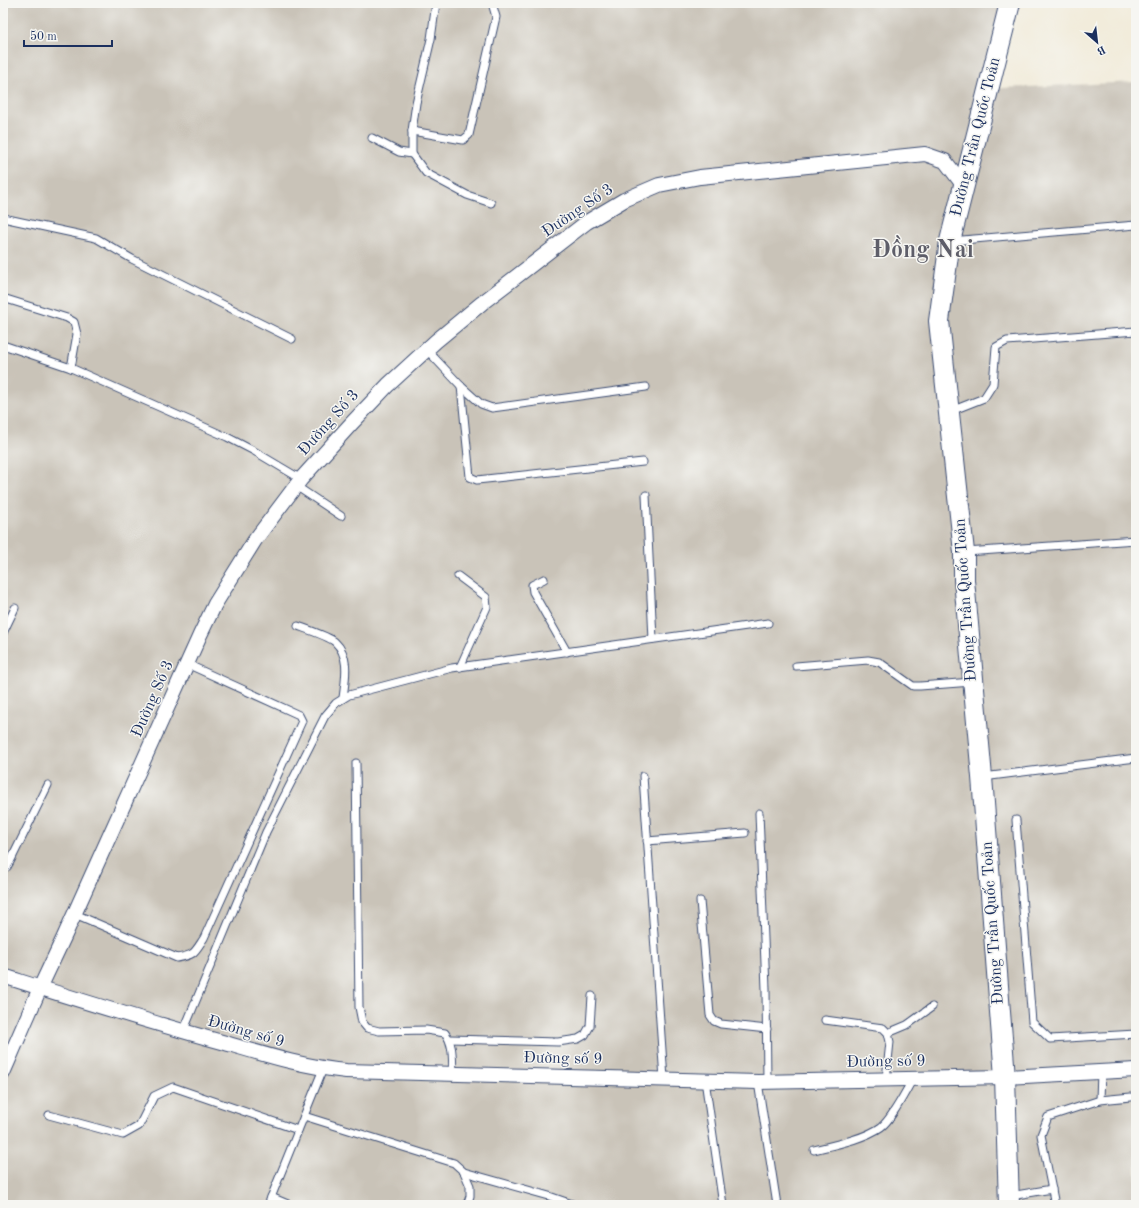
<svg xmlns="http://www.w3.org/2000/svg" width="1139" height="1208" font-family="'Old Standard TT',serif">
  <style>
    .industrial { fill: #c9c3b8 }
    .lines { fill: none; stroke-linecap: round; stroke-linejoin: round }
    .lane-casing { stroke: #3b4b71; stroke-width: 9 }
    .street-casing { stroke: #3b4b71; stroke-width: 16 }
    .secondary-casing { stroke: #3b4b71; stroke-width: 22 }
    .lane { stroke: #fff; stroke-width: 7 }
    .street { stroke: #fff; stroke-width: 14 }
    .secondary { stroke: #fff; stroke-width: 20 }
    .labels { text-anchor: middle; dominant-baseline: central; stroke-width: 3; stroke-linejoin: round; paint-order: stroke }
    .street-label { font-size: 16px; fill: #1b2f5e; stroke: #f6f6f2 }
    .town-label { font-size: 24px; font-weight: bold; fill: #5e5e69; stroke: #f6f6f2 }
  </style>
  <rect width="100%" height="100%" fill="#f6f6f2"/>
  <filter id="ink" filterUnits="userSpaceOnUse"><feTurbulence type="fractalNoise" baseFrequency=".025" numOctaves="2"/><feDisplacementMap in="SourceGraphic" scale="8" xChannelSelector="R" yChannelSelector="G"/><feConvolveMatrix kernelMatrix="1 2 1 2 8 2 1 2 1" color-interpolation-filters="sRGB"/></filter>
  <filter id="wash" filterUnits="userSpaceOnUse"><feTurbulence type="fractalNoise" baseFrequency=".012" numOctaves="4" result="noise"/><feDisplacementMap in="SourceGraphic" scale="16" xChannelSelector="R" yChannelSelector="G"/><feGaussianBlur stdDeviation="0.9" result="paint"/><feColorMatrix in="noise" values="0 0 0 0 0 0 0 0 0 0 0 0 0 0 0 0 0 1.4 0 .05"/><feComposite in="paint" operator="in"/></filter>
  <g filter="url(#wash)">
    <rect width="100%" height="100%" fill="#f2ecdb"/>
    <path class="industrial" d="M3,3H1004L982,89L1136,82V1205H3Z"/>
  </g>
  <g filter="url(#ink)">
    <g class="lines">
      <g class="lane-casing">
        <g id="lane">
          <path d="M436,3L431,39L416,103L412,131V154L426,173L467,195L491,203"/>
          <path d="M412,131L463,140L469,135L496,17L492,3"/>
          <path d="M372,138L399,152L412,154"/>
          <path d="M3,218L96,238L132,259L292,339"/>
          <path d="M951,241L1136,225"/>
          <path d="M3,298L67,318L74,322L77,334L71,368"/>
          <path d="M3,345L71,368L227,437L254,451L301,479"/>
          <path d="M427,350L461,386L481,404L492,408L646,387"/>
          <path d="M461,386L470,477L477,480L643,462"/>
          <path d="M951,411L984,398L993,384L996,347L1007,341L1136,331"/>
          <path d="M296,486L341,516"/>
          <path d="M646,495L653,639"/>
          <path d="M966,552L1136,540"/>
          <path d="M458,576L486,597L487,607L460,667"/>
          <path d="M544,579L532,585L533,592L567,652"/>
          <path d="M298,626C306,629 330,637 335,642C351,657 345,680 343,698"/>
          <path d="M3,633L15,608"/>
          <path d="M796,666L868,660L879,662L913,686H920L972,682"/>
          <path d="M356,763L359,1007L362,1022L367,1028L379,1031L426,1030L445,1033C454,1045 452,1059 453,1073"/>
          <path d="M643,776L664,1079"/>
          <path d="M983,777L1136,758"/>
          <path d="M759,813L766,989L767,1082"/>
          <path d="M1016,820L1032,1022L1050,1039L1136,1034"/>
          <path d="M647,841L745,833"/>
          <path d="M3,868L7,867L11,860L48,785"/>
          <path d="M700,901L710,1015L714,1021L721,1024L767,1029"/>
          <path d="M75,914L177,958C195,955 194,953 204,938L302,721L299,715L187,664"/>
          <path d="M825,1020L883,1028L888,1033L890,1042L886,1079"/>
          <path d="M183,1032L266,832L325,716L336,703L349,695L452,668L768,623"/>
          <path d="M888,1033L907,1025L932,1007"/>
          <path d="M450,1039L558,1042L578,1039L585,1035L590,1026L592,996"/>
          <path d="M705,1080L723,1205"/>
          <path d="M758,1082L777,1205"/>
          <path d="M1100,1100L1101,1072"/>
          <path d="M49,1115L123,1135L139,1126L154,1096L173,1087L298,1130"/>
          <path d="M304,1116L454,1163L464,1172L470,1186V1196L467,1205"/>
          <path d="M814,1150C834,1145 864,1139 881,1127C892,1119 905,1092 913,1079"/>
          <path d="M464,1172L549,1196L575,1205"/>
          <path d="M1010,1196L1052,1189"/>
          <path d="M271,1197L290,1205"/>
          <path d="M268,1205L323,1069"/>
          <path d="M1055,1205L1041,1135L1048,1117L1100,1100L1131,1097"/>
        </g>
      </g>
      <g class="street-casing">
        <g id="street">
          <path d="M3,976C76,999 148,1022 222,1042C263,1054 303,1067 346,1071L758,1082L1005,1077L1136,1070"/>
          <path d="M3,1073L40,988L64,937L200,635L215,604L255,540L301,479L351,424L388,385L436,341L482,303L587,222L624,200L659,185L700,177L925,154L945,161L964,186"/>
        </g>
      </g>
      <g class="secondary-casing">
        <path id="secondary" d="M1009,1205L1005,1077L982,777L964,580V552L939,321L950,241L1010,3"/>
      </g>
      <use href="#lane" class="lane"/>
      <use href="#street" class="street"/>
      <use href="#secondary" class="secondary"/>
    </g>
  </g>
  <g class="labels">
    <g class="street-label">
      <text transform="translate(976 137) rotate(-76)">Đường Trần Quốc Toản</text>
      <text transform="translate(578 211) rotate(-34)">Đường Số 3</text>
      <text transform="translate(329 423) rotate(-48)">Đường Số 3</text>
      <text transform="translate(966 600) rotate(-94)">Đường Trần Quốc Toản</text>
      <text transform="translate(153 699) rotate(-66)">Đường Số 3</text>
      <text transform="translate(993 923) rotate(-94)">Đường Trần Quốc Toản</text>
      <text transform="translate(246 1032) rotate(16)">Đường số 9</text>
      <text transform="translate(563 1059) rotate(1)">Đường số 9</text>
      <text transform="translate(886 1062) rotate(-1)">Đường số 9</text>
    </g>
    <g class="town-label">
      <text x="923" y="251">Đồng Nai</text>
    </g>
  </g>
  <rect width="1139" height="1208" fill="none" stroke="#f6f6f2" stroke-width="16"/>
  <g transform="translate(1097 42) rotate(152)" stroke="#f6f6f2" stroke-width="3" paint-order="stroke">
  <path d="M0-3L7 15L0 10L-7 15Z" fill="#1b2f5e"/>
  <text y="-6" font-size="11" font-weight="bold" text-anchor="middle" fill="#1b2f5e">B</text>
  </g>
  <path d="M24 40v6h88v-6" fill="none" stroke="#1b2f5e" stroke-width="2"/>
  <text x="30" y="40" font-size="12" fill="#1b2f5e" stroke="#f6f6f2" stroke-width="3" paint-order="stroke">50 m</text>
</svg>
